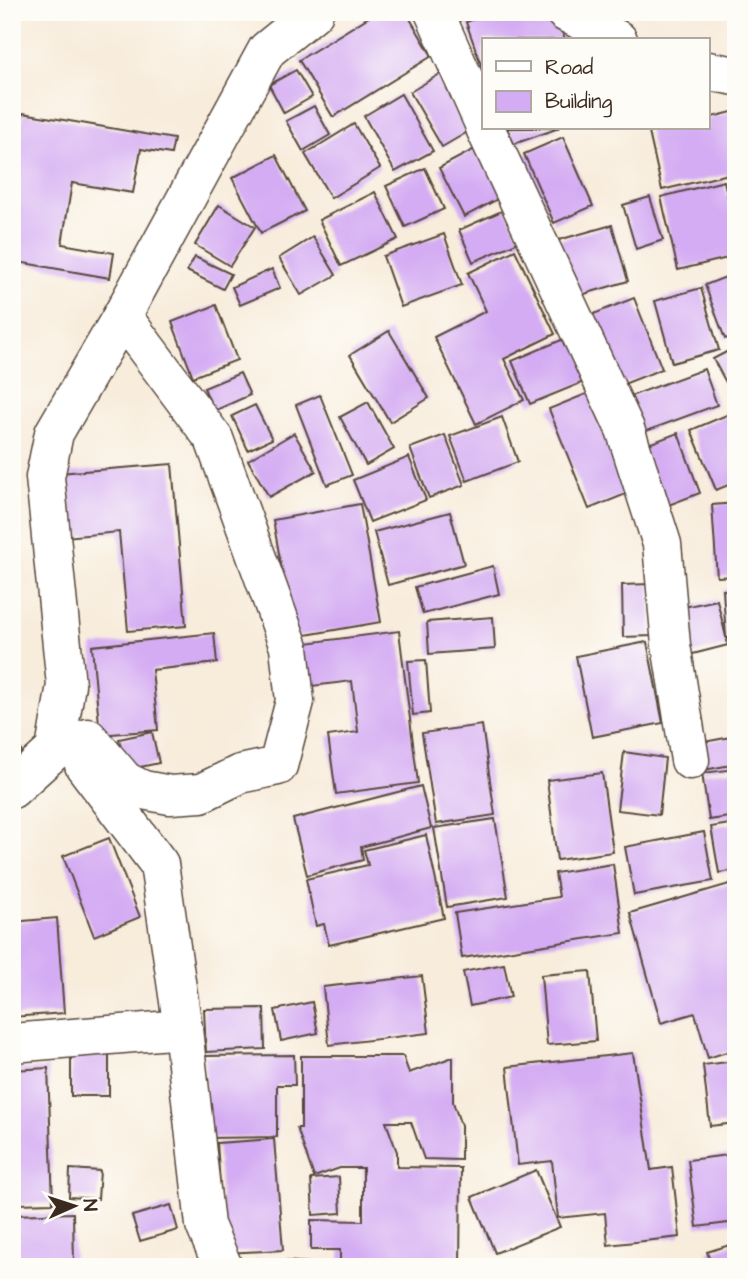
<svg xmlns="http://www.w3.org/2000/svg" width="748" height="1279" font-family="'Architects Daughter',sans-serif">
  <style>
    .building { fill: #d4acf3 }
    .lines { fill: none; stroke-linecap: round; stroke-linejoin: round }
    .minor-casing { stroke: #57473a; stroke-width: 41 }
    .minor { stroke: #fff; stroke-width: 38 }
  </style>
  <rect width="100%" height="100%" fill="#fdfcf7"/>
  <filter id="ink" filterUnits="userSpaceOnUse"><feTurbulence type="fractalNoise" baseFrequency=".0143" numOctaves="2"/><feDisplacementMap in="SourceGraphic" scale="14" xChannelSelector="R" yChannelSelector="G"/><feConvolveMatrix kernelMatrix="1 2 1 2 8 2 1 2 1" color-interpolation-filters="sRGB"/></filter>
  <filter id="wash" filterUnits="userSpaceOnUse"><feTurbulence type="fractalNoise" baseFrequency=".00686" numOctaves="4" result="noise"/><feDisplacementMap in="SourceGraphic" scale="28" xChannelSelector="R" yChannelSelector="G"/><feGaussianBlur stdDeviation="1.57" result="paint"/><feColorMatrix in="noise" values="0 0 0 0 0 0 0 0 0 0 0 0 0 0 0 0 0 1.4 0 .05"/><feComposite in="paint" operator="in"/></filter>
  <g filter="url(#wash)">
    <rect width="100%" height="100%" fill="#f8ecdb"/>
    <g id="blocks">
      <g class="building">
        <path d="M377,12H406L432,56L333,117L299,60Z"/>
        <path d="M494,12H523L527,22L555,12L565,40H484L483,70L466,22Z"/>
        <path d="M296,70L312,97L284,113L269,85Z"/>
        <path d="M445,71L478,126L442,147L410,92Z"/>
        <path d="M401,94L433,151L395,172L364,116Z"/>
        <path d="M314,106L330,135L303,151L286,121Z"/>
        <path d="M736,111V200L729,174L662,190L648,128H708V118Z"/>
        <path d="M23,113L174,139L171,154L141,149L133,193L72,183L62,244L114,253L110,278L12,261V212L17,185L12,184V176Z"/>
        <path d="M354,124L380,168L331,198L305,154Z"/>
        <path d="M507,128H559L514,144Z"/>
        <path d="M563,137L593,206L554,223L524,154Z"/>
        <path d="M484,144L509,193L464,217L439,168Z"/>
        <path d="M276,155L305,211L261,233L232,178Z"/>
        <path d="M425,168L444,209L405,227L386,186Z"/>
        <path d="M724,181L736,232V256L678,270L661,197Z"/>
        <path d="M375,192L398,239L341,266L319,220Z"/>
        <path d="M650,197L663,240L636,249L623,205Z"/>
        <path d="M219,205L255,227L230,266L195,245Z"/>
        <path d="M506,209L521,241L473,262L459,230Z"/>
        <path d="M612,225L628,281L571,298L555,241Z"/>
        <path d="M444,234L462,285L401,307L383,256Z"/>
        <path d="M313,237L336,275L301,295L279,258Z"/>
        <path d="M515,250L555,334L504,359L524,400L476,424L434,337L486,311L468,273Z"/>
        <path d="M195,257L231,274L223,289L187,271Z"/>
        <path d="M272,269L280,288L240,305L232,287Z"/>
        <path d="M736,273V335L725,339L705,285Z"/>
        <path d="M701,288L719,350L672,363L655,301Z"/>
        <path d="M634,298L662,369L619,386L591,315Z"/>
        <path d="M216,305L237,360L193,377L172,322Z"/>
        <path d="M389,331L429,398L390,422L350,355Z"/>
        <path d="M573,335L591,379L530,404L512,361Z"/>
        <path d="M736,347V382L728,386L713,359Z"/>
        <path d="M704,369L717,405L641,433L628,397Z"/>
        <path d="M240,373L250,395L214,411L204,388Z"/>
        <path d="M596,390L636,490L589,509L549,409Z"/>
        <path d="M320,395L352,475L327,485L296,405Z"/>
        <path d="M368,402L394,449L366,465L340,417Z"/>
        <path d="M255,405L272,439L248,450L232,416Z"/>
        <path d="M736,411V482L716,490L691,430Z"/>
        <path d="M502,417L518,462L467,481L450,436Z"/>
        <path d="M294,433L316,471L269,497L248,460Z"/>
        <path d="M678,433L700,493L666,506L643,446Z"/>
        <path d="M445,435L464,485L429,498L410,448Z"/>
        <path d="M409,457L426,500L370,522L353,480Z"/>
        <path d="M172,464L186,626L128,631L119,532L65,537L59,473Z"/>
        <path d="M736,503V576L717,577L712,505Z"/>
        <path d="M360,504L381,622L294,637L273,520Z"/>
        <path d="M450,512L464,564L388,585L374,532Z"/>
        <path d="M493,566L499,594L423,614L415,587Z"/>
        <path d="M650,584L652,636L623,637L622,585Z"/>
        <path d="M736,589V637L726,638L723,590Z"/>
        <path d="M717,600L728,645L689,655L679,608Z"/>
        <path d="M493,617L495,649L429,654L427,622Z"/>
        <path d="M399,631L418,783L336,794L328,736L358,732L352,681L304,687L298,644Z"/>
        <path d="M214,633L217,663L152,670L158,730L100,735L92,646Z"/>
        <path d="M647,642L663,723L592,737L576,656Z"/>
        <path d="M426,660L430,713L413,715L408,661Z"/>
        <path d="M12,678H17L19,730H12Z"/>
        <path d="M482,725L495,815L436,824L422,733Z"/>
        <path d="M152,732L159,763L126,770L119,739Z"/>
        <path d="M17,736L26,768L12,772V737Z"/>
        <path d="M736,736V764L699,771L693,744Z"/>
        <path d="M624,752L665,758L659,815L617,810Z"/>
        <path d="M736,769V816L709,820L702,773Z"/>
        <path d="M602,773L613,852L557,860L547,780Z"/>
        <path d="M421,786L431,828L361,847L363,860L307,875L293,819Z"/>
        <path d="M495,819L508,897L447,907L434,828Z"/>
        <path d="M736,823V870L719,873L711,827Z"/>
        <path d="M704,832L713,881L634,895L625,847Z"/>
        <path d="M426,835L444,918L329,945L324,924L316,926L306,879L368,865L364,850Z"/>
        <path d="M109,838L140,917L94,936L63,856Z"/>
        <path d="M613,864L623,933L462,958L455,913L559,897L555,873Z"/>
        <path d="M736,882V1049L708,1058L695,1013L661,1023L630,913Z"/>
        <path d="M57,918L64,1013L12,1017V922Z"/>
        <path d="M504,964L511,997L470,1006L463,972Z"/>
        <path d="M590,971L596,1041L547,1045L541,975Z"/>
        <path d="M422,976L429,1033L329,1045L323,987Z"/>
        <path d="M312,1002L318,1033L281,1041L275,1010Z"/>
        <path d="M264,1008L265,1049L206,1052L204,1009Z"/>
        <rect x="71" y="1049" width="38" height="47"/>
        <path d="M633,1053L651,1170L672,1167L680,1237L608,1245L605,1213L558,1218L552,1161L518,1165L507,1067Z"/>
        <path d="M294,1055L295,1085H277V1137L206,1138L205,1056Z"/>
        <path d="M301,1056H403L409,1073L453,1057V1102L461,1126V1160L424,1159L411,1122H386L397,1152V1167L461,1168L460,1267H340V1250H311V1220L363,1221V1168H340L314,1177L297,1128H301Z"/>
        <path d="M736,1061V1123L710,1126L703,1065Z"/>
        <path d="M48,1068L53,1203L18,1204L12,1070Z"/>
        <path d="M274,1139L283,1250L225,1253L217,1143Z"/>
        <path d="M736,1154V1222L697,1227L688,1160Z"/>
        <path d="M70,1169L100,1171L98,1199L69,1197Z"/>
        <path d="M536,1170L560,1227L495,1253L472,1197Z"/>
        <path d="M339,1177L341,1213L313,1215L311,1179Z"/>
        <path d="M171,1205L178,1230L140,1241L132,1216Z"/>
        <path d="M73,1213L74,1267H12V1215Z"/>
        <path d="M736,1243V1267H712L707,1252Z"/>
        <path d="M256,1259L310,1263L309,1267H255Z"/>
      </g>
    </g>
  </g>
  <g filter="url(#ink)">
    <use href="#blocks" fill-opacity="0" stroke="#57473a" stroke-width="2"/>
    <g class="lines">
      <g class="minor-casing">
        <g id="minor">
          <path d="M434,12L484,124"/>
          <path d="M565,12L618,40"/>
          <path d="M708,71L736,76"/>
          <path d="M485,128L625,429L662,544L671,645L690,760"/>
          <path d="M55,750L88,738L125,781L143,790L170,795L201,793L240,774L278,766L295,701L289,647L214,439L122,316"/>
          <path d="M84,765L159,864L183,1029L205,1225L223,1267"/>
          <path d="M12,789L55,750L66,685L45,477L54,433L122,316L267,50L314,12"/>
          <path d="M12,1043L183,1029"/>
        </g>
      </g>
      <use href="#minor" class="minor"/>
    </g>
  </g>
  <rect width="748" height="1279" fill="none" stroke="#fdfcf7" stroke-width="42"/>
  <rect x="482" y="38" width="228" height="91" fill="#fdfcf7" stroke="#afa8a0" stroke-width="2"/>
  <rect x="496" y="61" width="35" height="10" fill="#ffffff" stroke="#afa8a0" stroke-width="2"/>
  <text x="545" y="74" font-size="21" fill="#3b2a1e">Road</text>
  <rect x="496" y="91" width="35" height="21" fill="#d4acf3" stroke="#afa8a0" stroke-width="2"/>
  <text x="545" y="108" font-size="21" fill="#3b2a1e">Building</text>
  <g transform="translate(74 1206) rotate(87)" stroke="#fdfcf7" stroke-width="5" paint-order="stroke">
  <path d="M0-5L12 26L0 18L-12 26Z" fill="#3b2a1e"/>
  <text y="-10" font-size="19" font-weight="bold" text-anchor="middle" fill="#3b2a1e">N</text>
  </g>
</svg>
